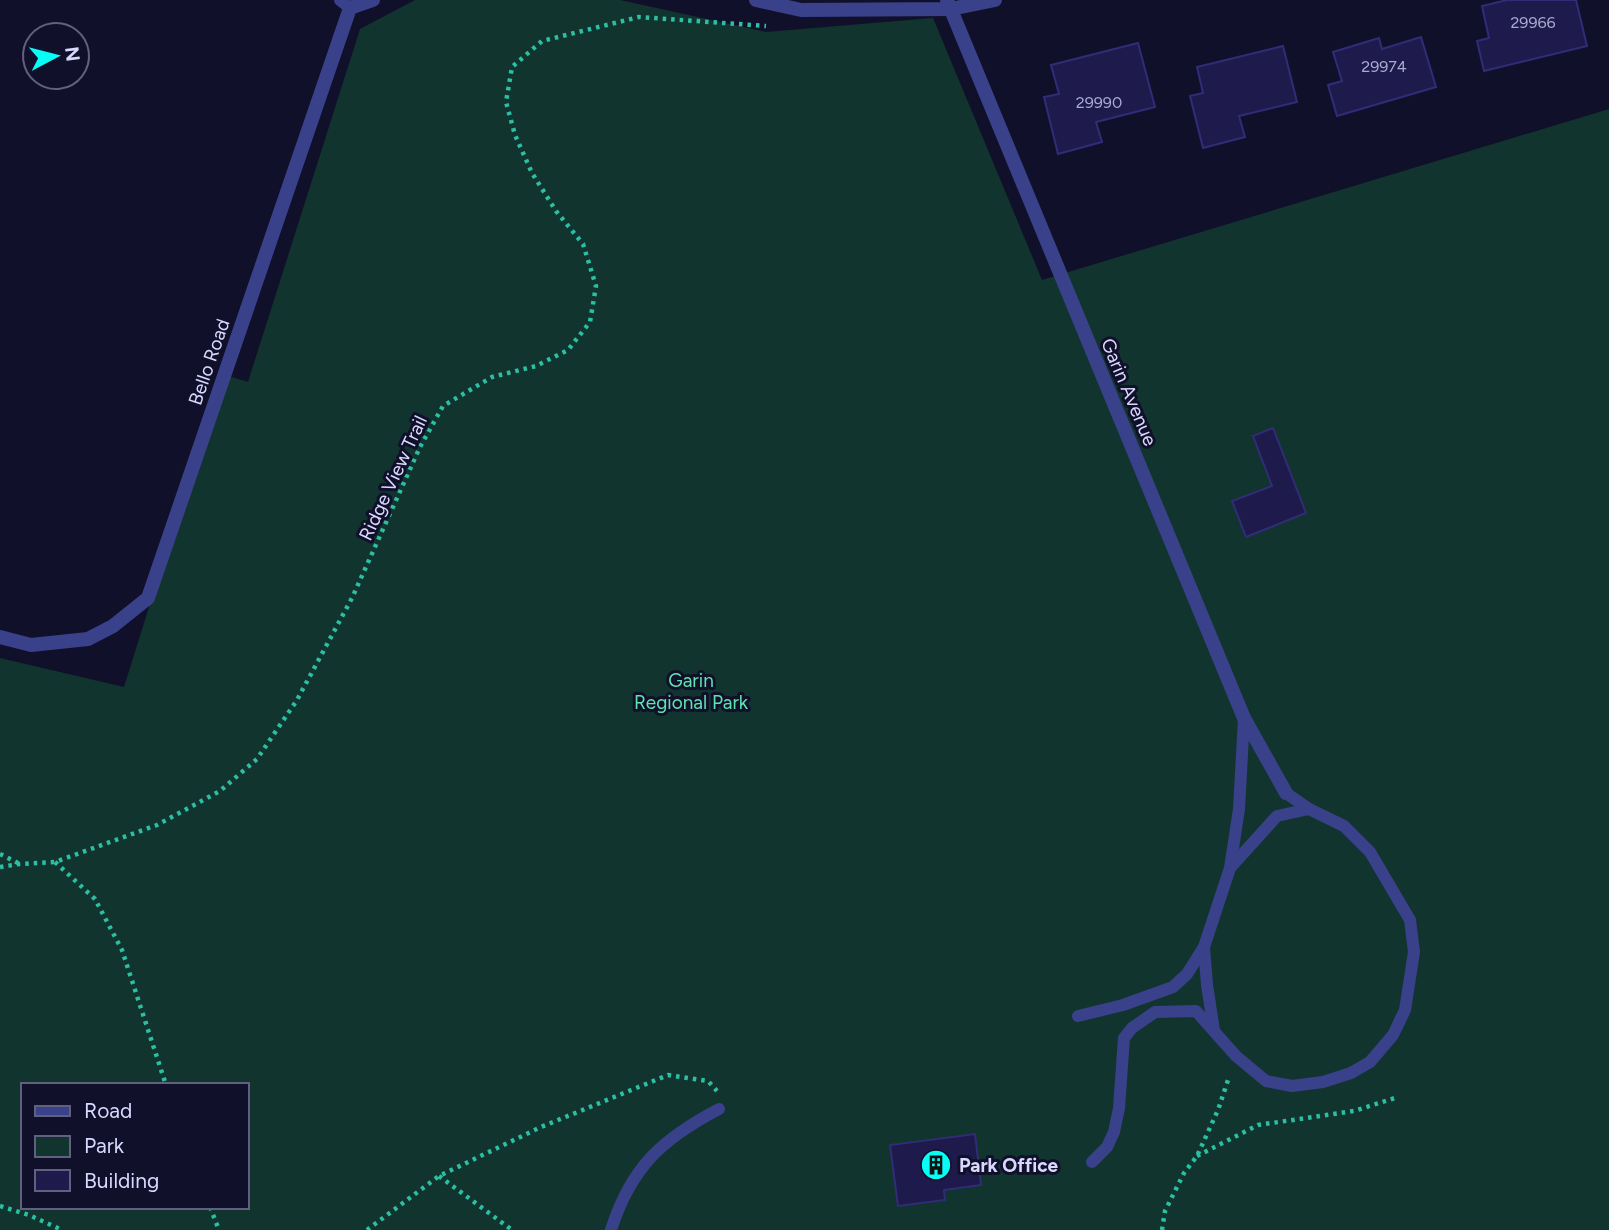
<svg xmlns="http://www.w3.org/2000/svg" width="1609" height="1230" font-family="Figtree,sans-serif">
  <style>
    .green { fill: #12342f; fill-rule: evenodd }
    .building { fill: #1e1b4c; stroke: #312c78; stroke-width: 2 }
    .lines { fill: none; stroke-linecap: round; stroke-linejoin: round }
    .path { stroke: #2cbfa3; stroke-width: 4.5; stroke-dasharray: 3.5 5; stroke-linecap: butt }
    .lane { stroke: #39418a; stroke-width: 12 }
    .street { stroke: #39418a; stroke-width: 14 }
    .labels { text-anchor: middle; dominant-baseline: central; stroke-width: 6; stroke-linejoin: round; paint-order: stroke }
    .number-label { font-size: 16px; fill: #aaaad2 }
    .street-label { font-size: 19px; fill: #d9d9ff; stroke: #11102a }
    .park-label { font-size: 19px; fill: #5fe4b1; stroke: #11102a }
    .poi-label { font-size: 19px; font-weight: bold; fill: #d9d9ff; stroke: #11102a; text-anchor: start }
  </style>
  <rect width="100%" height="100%" fill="#11102a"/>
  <path class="green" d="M415,0H620L766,32L933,18L1042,280L1609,109V1230H0V658L124,687L222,374L248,382L360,29ZM23,1085H247V1207H23Z"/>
  <g class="building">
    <path d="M1507,0H1576L1587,46L1484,71L1477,41L1489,38L1482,6Z"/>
    <path d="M1421,37L1436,87L1337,116L1328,85L1342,81L1333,52L1379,38L1382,49Z"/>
    <path d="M1138,43L1155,107L1096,122L1102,142L1058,154L1044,97L1059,94L1051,65Z"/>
    <path d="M1283,46L1297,102L1239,116L1245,137L1203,148L1190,96L1203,93L1197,67Z"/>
    <path d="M1273,428L1306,513L1246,537L1232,501L1272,486L1253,436Z"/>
    <path d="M975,1134L981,1185L944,1190L945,1200L898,1206L890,1145Z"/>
  </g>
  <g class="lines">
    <g class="path">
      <path d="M0,854L18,863"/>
      <path d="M55,862L95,899L122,950L166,1085"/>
      <path d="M0,867L19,864L55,862L157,825L220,791L257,759L297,700L352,598L420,447L443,406L492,377L536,366L568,350L590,322L596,286L583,244L556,211L532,173L515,135L506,102L512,67L542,41L639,17L766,26"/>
      <path d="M1197,1156L1258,1125L1354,1111L1398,1097"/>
      <path d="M439,1176L512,1230"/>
      <path d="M0,1206L29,1215L62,1230"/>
      <path d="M210,1207L219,1230"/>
      <path d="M367,1230L439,1176L541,1127L668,1075L708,1081L717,1091"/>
      <path d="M1162,1230L1165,1211L1184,1173L1197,1156L1218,1110L1229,1077"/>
    </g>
    <g class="lane">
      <path d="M340,0L350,8"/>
      <path d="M1230,868L1277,816L1309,809"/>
      <path d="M1204,947L1207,985L1214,1030"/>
      <path d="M1078,1016L1123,1005L1173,987L1187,974L1204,947L1230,868L1239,809L1244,718"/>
      <path d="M1092,1162L1107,1147L1114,1132L1119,1108L1124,1038L1132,1028L1155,1012L1196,1011L1236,1056L1266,1081L1292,1086L1323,1082L1351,1073L1370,1062L1393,1035L1405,1010L1414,952L1410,920L1370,852L1344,826L1309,809L1286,793"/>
      <path d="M611,1230C631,1167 662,1139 719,1109"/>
    </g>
    <g class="street">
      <path d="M756,0L801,10L951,9L995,0"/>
      <path d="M947,0L1244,718L1286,793"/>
      <path d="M0,637L31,645L88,639L113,626L148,598L350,8L373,0"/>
    </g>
  </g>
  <defs>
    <g id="building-disc" transform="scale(1.575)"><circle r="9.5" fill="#05fff7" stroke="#11102a"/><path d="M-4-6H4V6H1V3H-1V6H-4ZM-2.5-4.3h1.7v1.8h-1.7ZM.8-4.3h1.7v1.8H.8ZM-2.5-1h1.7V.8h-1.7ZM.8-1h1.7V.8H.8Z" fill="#111"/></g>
  </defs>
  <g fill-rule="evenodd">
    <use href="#building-disc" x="936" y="1165"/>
  </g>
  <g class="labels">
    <g class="number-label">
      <text x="1533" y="22">29966</text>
      <text x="1384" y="66">29974</text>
      <text x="1099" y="102">29990</text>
    </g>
    <g class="street-label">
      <text transform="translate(209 362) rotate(-71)">Bello Road</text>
      <text transform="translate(1129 392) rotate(67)">Garin Avenue</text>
      <text transform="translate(393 478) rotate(-65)">Ridge View Trail</text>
    </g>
    <g class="park-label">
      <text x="691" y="680">Garin<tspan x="691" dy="22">Regional Park</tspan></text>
    </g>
    <g class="poi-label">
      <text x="959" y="1165">Park Office</text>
    </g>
  </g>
  <rect x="21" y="1083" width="228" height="126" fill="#11102a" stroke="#61607f" stroke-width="2"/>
  <rect x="35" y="1106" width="35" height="10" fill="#39418a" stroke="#61607f" stroke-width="2"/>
  <text x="84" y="1118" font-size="21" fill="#d9d9ff">Road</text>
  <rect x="35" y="1136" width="35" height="21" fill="#12342f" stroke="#61607f" stroke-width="2"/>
  <text x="84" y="1153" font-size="21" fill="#d9d9ff">Park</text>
  <rect x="35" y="1170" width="35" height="21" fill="#1e1b4c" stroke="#61607f" stroke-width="2"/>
  <text x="84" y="1188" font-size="21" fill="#d9d9ff">Building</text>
  <g transform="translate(56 56) rotate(83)"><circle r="33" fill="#11102a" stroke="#61607f" stroke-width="2"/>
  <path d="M0-5L12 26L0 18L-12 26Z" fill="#05fff7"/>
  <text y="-10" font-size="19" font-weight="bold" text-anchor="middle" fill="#d9d9ff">N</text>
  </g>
</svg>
